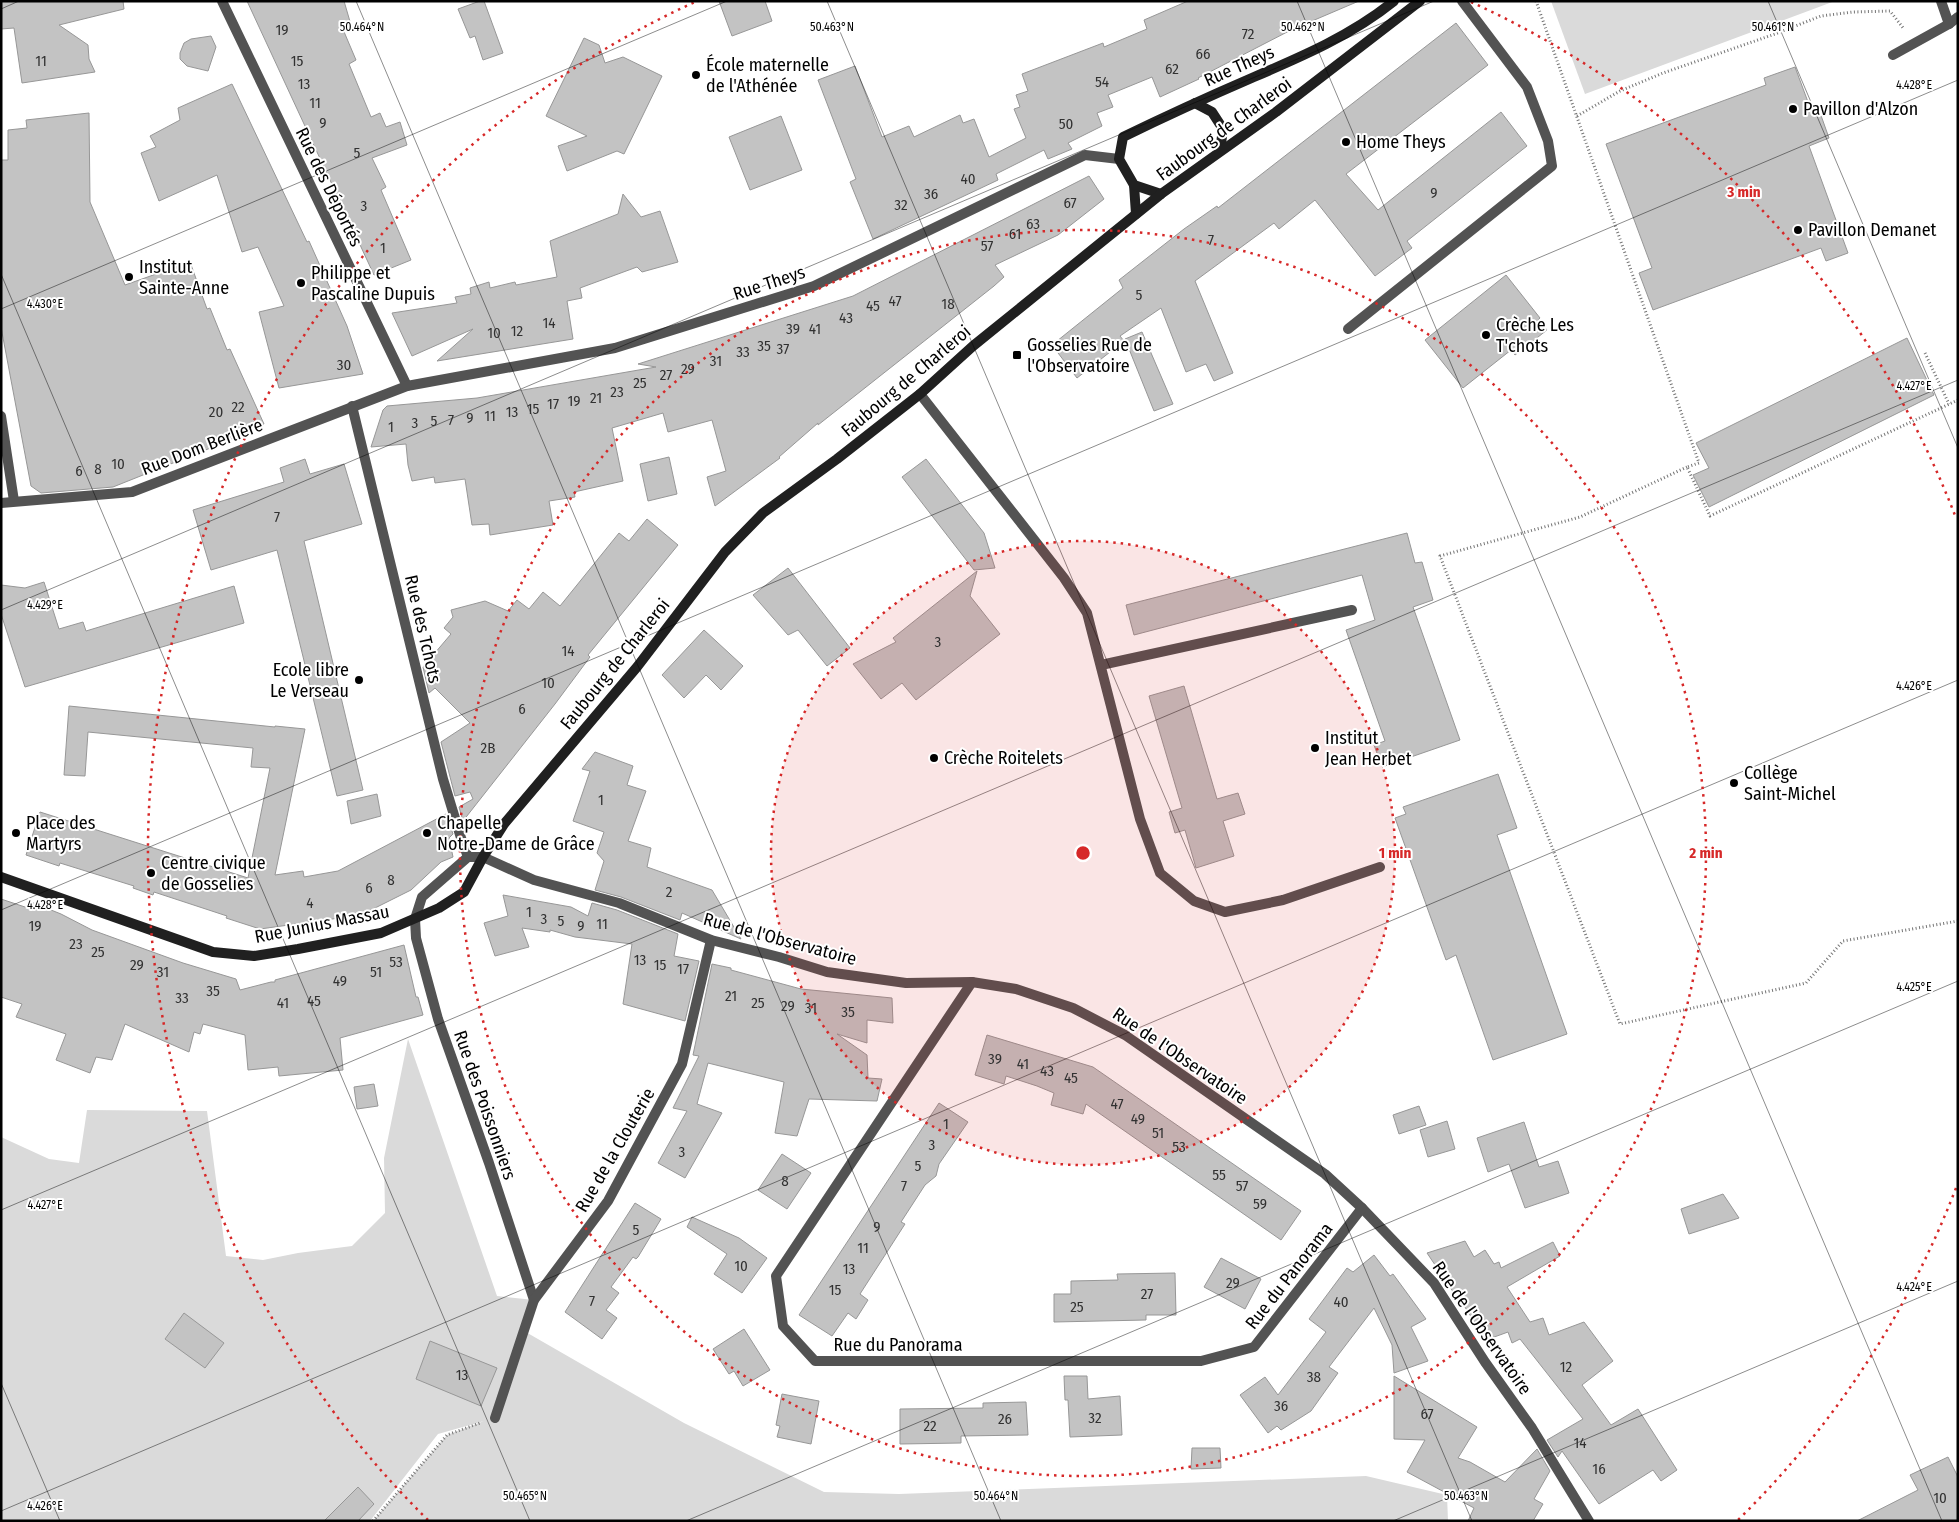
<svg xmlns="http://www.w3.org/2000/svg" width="1959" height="1522" font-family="'Fira Sans Condensed',sans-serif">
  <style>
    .green { fill: #dadada }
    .building { fill: #c3c3c3; stroke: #979797 }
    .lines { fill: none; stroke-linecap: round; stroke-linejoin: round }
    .path { stroke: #757575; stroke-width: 3; stroke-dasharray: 1 2.5; stroke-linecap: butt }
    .lane { stroke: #535353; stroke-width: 10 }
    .street { stroke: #535353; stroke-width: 10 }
    .secondary { stroke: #202020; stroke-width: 10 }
    .ticks { fill: none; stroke: #000; stroke-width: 1; stroke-opacity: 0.45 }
    .ring { fill: none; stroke: #d62828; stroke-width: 2.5; stroke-dasharray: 2.5 5 }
    .poi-dot { fill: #000; stroke: #fff; stroke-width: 2 }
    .labels { text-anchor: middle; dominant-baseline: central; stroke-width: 4; stroke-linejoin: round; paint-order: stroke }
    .number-label { font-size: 15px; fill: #313131 }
    .poi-label { font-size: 18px; fill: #000; stroke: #fff; text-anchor: start }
    .street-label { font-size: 18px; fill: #000; stroke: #fff }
    .ticks-label { font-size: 12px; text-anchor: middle; fill: #000; stroke: #fff; stroke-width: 4; stroke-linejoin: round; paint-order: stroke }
    .centre { fill: #d62828; stroke: #fff; stroke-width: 2.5 }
    .ring-label { font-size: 15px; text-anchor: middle; font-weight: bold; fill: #d62828; stroke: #fff; stroke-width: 4; stroke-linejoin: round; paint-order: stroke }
  </style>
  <rect width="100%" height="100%" fill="#fff"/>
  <g class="green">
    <path d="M1551,1H1835L1585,94Z"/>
    <path d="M408,1039L497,1296L534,1300L524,1331L684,1423L824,1492L899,1494L1366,1476L1447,1495L1448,1521H373L447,1435L484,1421L438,1434L370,1521H1V1137L49,1159L79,1163L87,1110L207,1111L226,1256L263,1260L298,1253L352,1246L385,1213L384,1158Z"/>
  </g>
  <g class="building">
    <path d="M1,1H123L124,9L59,25L88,45L89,59L95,72L22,83L14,28L1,29Z"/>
    <path d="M247,1H344L351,25L342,27L356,60L349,64L371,117L380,113L386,127L400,122L407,145L372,158L386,187L381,190L411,260L374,275Z"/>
    <path d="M480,1H484L503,53L483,60L475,36L470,38L458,9Z"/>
    <path d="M719,1H765L772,21L732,36Z"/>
    <path d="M1188,1H1359L1291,30L1198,78L1199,79L1160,97L1152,77L1108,95L1113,107L1097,113L1102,126L1068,143L1072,149L1048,159L1044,150L996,174L998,180L873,239L850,182L856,179L818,80L855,66L882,137L909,126L914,137L960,115L963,123L974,119L989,157L1026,138L1014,109L1020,107L1016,95L1028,91L1022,74L1103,43L1104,47L1147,29L1144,20Z"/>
    <path d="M1456,23L1488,65L1346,174L1378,210L1501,112L1527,146L1407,241L1412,248L1375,276L1315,200L1279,229L1274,223L1195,281L1233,373L1214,381L1206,364L1186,372L1161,308L1120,336L1124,341L1077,378L1052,345L1123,288L1119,280L1184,229L1217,206L1218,208Z"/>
    <path d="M211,36L216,47L208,71L187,66L180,59V53L184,43L191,39Z"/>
    <path d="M584,38L599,45L605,63L623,57L662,76L624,154L617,151L567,171L558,146L587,136L546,116Z"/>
    <path d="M1795,67L1811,110L1818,107L1829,138L1809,146L1848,253L1826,261L1821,248L1653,310L1639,273L1652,268L1606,144L1766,85L1764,78Z"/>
    <path d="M232,84L307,242L309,241L347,326L363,374L279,388L259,312L284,306L258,247L242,252L217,175L159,201L141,153L156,147L150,136L180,120L178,108Z"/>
    <path d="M89,113L90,202L125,285L190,262L207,309L210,308L227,350L230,349L264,424L218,445L113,487L41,493L31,486L1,327V160H8V130L27,128L26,120Z"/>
    <path d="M781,116L802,170L750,190L729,137Z"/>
    <path d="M1089,176L1104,199L1058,235L995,265L1004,277L994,286L818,425V423L779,457L780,458L715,506L707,477L726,471L712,420L668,432L663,413L612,428L623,481L574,492L575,497L549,501L553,525L490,535L489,524L472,525L465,479L435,483L434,477L412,481L408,465L406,444L371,447L383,410L387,406L477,398L656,367L638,364L853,296Z"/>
    <path d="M623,194L641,217L660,211L678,262L642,272L637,267L580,288L582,298L567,301L573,339L437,361L473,329L412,356L392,313L457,303L455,297L471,294L470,288L489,282L490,288L515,282L516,285L557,277L550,241L618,214Z"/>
    <path d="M1506,275L1540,318L1538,320L1547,330L1515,355L1511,350L1463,388L1425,340Z"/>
    <path d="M1142,332L1173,404L1154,411L1125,339Z"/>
    <path d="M1907,338L1934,395L1709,507L1693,475L1709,468L1696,443Z"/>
    <path d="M669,457L677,494L648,501L640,464Z"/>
    <path d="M305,459L310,474L344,464L362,524L304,541L363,790L337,796L277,550L211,570L193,510L284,482L280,468Z"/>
    <path d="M926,459L984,533L995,568L974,570L902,477Z"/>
    <path d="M647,519L678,545L588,655L590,657L555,704L463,821L459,807L473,799L470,792L455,796L441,742L470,723L435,688L429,693L423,667L451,634L444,628L453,617L451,610L485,601L508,611L517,600L529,609L543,592L560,606L619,533L629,541Z"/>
    <path d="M1407,533L1415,563L1422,562L1433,600L1413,607L1460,740L1382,767L1374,745L1385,741L1346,630L1375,620L1362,575L1134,635L1126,605Z"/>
    <path d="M788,568L850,648L827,666L798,630L788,635L753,595Z"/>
    <path d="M977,571L970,596L1000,634L916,700L902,683L881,699L853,664L896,642L893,638Z"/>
    <path d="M44,582L59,629L83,622L86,631L234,586L244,623L25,687L1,614V585L25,588Z"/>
    <path d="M704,630L743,666L721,690L706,675L684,698L662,675Z"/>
    <path d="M1184,686L1217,799L1238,793L1245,814L1223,821L1234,856L1196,868L1185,830L1175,833L1169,812L1182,808L1149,696Z"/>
    <path d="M69,706L275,727V726L305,729L275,875L303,871L304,877L338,871L446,814L453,834L449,838L453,857L441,862L411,890L361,915L260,929L226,918L227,916L154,892L153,895L133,888L134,886L60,863L59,866L26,855L40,812L248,878L270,768L251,767L253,748L88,732L85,776L64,775Z"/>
    <path d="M595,752L633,766L627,785L646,791L628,841L651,848L647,867L712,890L741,939L682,913L680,920L621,897L595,890L604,861L597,853L604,832L573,821L590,771L582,769Z"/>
    <path d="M1498,774L1517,828L1497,835L1567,1034L1493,1060L1456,955L1446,960L1395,818L1406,814L1403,807Z"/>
    <path d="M377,794L381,816L351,824L347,801Z"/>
    <path d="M503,895L571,907L588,916L592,903L617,910L678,934L674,956L699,961L685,1021L623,1004L632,944L575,937L550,930V932L522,928L529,947L495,956L484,923L508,916Z"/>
    <path d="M1,899L28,908L31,902L61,914L92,930L183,963L236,979L240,990L271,982H275V980L404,945L416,997H418L423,1015L340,1038L343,1070L279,1076L278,1067L248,1070L245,1035L203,1024L200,1034L194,1032L189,1052L125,1024L112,1060L96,1057L90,1073L56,1060L66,1034L16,1017L22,1004L1,997Z"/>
    <path d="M712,964L731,968V970L801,989L892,998L893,1023L867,1020V1043L837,1034L867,1055L868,1078L882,1079L877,1101L809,1099L797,1136L775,1133L784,1082L708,1063L697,1104L722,1113L685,1178L658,1163L687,1111L673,1108L699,1056L693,1055Z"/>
    <path d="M987,1035L1093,1067L1301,1211L1281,1240L1086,1104L1083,1114L1051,1105L1054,1093L1037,1086L1006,1076L1004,1084L975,1075Z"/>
    <path d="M374,1084L378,1106L357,1109L354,1087Z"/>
    <path d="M939,1103L968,1122L939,1164L936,1176L925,1185L901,1222L905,1224L860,1294L868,1300L856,1319L848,1313L832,1336L799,1315Z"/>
    <path d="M1419,1106L1426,1125L1399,1134L1393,1115Z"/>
    <path d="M1447,1121L1455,1149L1428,1157L1420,1130Z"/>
    <path d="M1524,1122L1539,1167L1558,1161L1569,1193L1525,1208L1509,1164L1488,1172L1477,1138Z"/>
    <path d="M782,1154L811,1173L787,1209L758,1190Z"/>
    <path d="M1723,1194L1739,1218L1689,1234L1681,1209Z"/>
    <path d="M635,1203L661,1219L638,1257L636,1259L633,1257L611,1287L619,1293L606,1310L617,1318L602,1339L565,1312Z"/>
    <path d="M692,1217L739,1238L767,1258L742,1293L714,1274L727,1254L687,1227Z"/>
    <path d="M1465,1241L1474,1257L1485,1250L1494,1264L1499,1262L1501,1268L1553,1242L1560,1256L1507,1287L1530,1322L1543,1318L1549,1335L1584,1322L1613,1361L1582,1385L1611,1425L1638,1409L1677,1470L1661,1481L1653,1470L1599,1504L1562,1451L1558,1457L1547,1440L1583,1419L1520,1339L1512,1343L1508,1332L1486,1340L1461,1301L1460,1302L1427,1253Z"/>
    <path d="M1374,1255L1390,1276L1393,1274L1426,1319L1411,1327L1428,1361L1394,1373L1392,1345L1374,1308L1329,1367L1338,1373L1311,1411L1281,1430L1277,1426L1268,1433L1240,1395L1265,1377L1278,1395L1326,1332L1309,1319L1347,1268L1353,1272Z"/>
    <path d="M1221,1258L1261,1279L1245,1309L1204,1287Z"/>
    <path d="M1175,1273L1176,1315H1146V1320L1054,1322V1294H1071V1281L1118,1280L1117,1274Z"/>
    <path d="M184,1313L224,1343L205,1368L165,1339Z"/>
    <path d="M744,1329L770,1370L743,1386L734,1371L729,1374L713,1349Z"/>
    <path d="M430,1341L497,1368L481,1406L416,1379Z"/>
    <path d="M1064,1376H1087L1088,1399L1120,1396L1122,1435L1070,1437L1068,1400H1065Z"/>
    <path d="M1394,1376L1477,1427L1458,1458L1470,1462L1505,1482L1537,1449L1550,1471L1534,1499L1543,1504L1533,1521H1468L1474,1508L1407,1472L1425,1440L1394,1439Z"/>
    <path d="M782,1394L819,1401L811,1444L777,1437L780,1426L776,1425Z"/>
    <path d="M1026,1402L1028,1435L961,1436V1443L900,1444V1409L983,1408V1403Z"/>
    <path d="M1192,1448H1220L1221,1468L1191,1469Z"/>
    <path d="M1948,1457L1958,1477V1521H1857L1918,1490L1910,1475Z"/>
    <path d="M358,1487L374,1504L358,1521H324Z"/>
  </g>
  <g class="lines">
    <g class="path">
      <path d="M1536,1L1699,463L1687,467L1710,516L1958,400"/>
      <path d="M1577,116L1620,91L1663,73L1775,34L1821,16L1853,12L1890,11L1904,29"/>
      <path d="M1925,353L1949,404"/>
      <path d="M1687,467L1580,517L1440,556L1620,1024L1806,983L1843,941L1958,921"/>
      <path d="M373,1521L447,1435L480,1423"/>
    </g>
    <g class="lane">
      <path d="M1941,1L1949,24"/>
      <path d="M1893,55L1949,24L1958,17"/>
      <path d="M1348,329L1552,166L1548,141L1527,87L1462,1"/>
      <path d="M920,394L1064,578L1087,613L1140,819L1160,873L1194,901L1225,912L1283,900L1380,867"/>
      <path d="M1101,665L1352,610"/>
    </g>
    <g class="street">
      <path d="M222,1L407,386"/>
      <path d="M352,406L443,779L461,838L468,857"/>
      <path d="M1,416L14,501"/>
      <path d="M1,503L132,492L407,386L615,348L814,286L1085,155L1119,159"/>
      <path d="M468,857H483L534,880L619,903L711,940L779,957L827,972L906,983L972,982L1016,989L1073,1008L1125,1035L1325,1174L1362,1208L1434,1283L1485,1362L1532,1428L1589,1521"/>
      <path d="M468,857L422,897L415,919L416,938L438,1019L489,1163L534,1300"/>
      <path d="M972,982L776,1276L783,1326L815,1361H1201L1254,1347L1362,1208"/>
      <path d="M495,1418L534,1300L608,1201L682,1064L711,940"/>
    </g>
    <g class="secondary">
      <path d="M1195,103L1212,112L1223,129L1220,151"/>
      <path d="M1134,185L1136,214"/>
      <path d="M1161,194L1134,185L1119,159L1123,137C1166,116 1210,96 1254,77C1303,56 1352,35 1394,1"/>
      <path d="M1,877L213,952L254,956L298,949L381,933L439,908L464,892L483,857L504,824L637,667L725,552L763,513L837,459L920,394L973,346L1161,194L1276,112L1420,1"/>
    </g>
  </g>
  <path class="ticks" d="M356,1L1001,1521M827,1L1472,1521M1297,1L1942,1521M1768,1L1958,448M1,9L19,1M1,274L530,1521M1,309L727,1M1,610L1434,1M1,910L1958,80M1,1210L1958,380M1,1383L60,1521M1,1511L1958,680M686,1521L1958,981M1393,1521L1958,1281"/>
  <circle cx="1083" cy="853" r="312" fill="#d62828" fill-opacity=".12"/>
  <g class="ring">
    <circle cx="1083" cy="853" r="312"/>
    <circle cx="1083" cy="853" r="623"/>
    <path d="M1956 1188A935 935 0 0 1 1738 1520M428 1520A935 935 0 0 1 695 2M1471 2A935 935 0 0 1 1956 518"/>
  </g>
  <g class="poi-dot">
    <circle cx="696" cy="75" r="5"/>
    <circle cx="1793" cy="109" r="5"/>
    <circle cx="1346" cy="142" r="5"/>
    <circle cx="1798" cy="230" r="5"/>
    <circle cx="129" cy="277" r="5"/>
    <circle cx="301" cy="283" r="5"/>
    <circle cx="1486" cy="335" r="5"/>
    <rect x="1012" y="350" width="10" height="10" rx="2.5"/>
    <circle cx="359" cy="680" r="5"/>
    <circle cx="1315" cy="748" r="5"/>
    <circle cx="934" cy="758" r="5"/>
    <circle cx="1734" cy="783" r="5"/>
    <circle cx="16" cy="833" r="5"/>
    <circle cx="427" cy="833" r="5"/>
    <circle cx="151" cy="873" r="5"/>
  </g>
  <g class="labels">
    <g class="number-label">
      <text x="282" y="30">19</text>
      <text x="1248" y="34">72</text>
      <text x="1203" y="54">66</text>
      <text x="41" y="61">11</text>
      <text x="297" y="61">15</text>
      <text x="1172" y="69">62</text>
      <text x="1102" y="82">54</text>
      <text x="304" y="84">13</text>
      <text x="315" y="103">11</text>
      <text x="323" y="123">9</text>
      <text x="1066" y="124">50</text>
      <text x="357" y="153">5</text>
      <text x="968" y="179">40</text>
      <text x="1434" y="193">9</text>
      <text x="931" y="194">36</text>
      <text x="1070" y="203">67</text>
      <text x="901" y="205">32</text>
      <text x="364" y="206">3</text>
      <text x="1033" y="224">63</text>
      <text x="1015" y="234">61</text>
      <text x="1211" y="240">7</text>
      <text x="987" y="246">57</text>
      <text x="383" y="248">1</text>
      <text x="1139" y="295">5</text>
      <text x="895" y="301">47</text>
      <text x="948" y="304">18</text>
      <text x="873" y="306">45</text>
      <text x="846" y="318">43</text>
      <text x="549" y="323">14</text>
      <text x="793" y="329">39</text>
      <text x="815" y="329">41</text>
      <text x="517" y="331">12</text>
      <text x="494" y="333">10</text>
      <text x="764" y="346">35</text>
      <text x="783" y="349">37</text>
      <text x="743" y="352">33</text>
      <text x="716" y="361">31</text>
      <text x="344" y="365">30</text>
      <text x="688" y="369">29</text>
      <text x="666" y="375">27</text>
      <text x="640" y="383">25</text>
      <text x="617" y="392">23</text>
      <text x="596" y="398">21</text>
      <text x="574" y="401">19</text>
      <text x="553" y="404">17</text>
      <text x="238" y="407">22</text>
      <text x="533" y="409">15</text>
      <text x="216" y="412">20</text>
      <text x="512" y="412">13</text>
      <text x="490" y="416">11</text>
      <text x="470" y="418">9</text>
      <text x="451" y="420">7</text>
      <text x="434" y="421">5</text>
      <text x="415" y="423">3</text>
      <text x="391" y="427">1</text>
      <text x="118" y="464">10</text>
      <text x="98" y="469">8</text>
      <text x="79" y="471">6</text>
      <text x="277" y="517">7</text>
      <text x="938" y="642">3</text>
      <text x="568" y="651">14</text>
      <text x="548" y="683">10</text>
      <text x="522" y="709">6</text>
      <text x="488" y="748">2B</text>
      <text x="601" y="800">1</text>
      <text x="391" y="880">8</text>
      <text x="369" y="888">6</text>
      <text x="669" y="892">2</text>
      <text x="310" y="903">4</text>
      <text x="529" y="912">1</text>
      <text x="544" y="919">3</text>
      <text x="561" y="921">5</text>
      <text x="602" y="924">11</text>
      <text x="35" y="926">19</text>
      <text x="581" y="926">9</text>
      <text x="76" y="944">23</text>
      <text x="98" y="952">25</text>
      <text x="640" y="960">13</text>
      <text x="396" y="962">53</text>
      <text x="137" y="965">29</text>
      <text x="660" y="965">15</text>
      <text x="683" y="969">17</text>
      <text x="163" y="972">31</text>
      <text x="376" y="972">51</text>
      <text x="340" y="981">49</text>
      <text x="213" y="991">35</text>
      <text x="731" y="996">21</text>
      <text x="182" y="998">33</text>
      <text x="314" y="1001">45</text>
      <text x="283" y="1003">41</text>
      <text x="758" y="1003">25</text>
      <text x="788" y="1006">29</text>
      <text x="811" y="1008">31</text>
      <text x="848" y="1012">35</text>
      <text x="995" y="1059">39</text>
      <text x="1023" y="1064">41</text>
      <text x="1047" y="1071">43</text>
      <text x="1071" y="1078">45</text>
      <text x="1117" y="1104">47</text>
      <text x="1138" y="1119">49</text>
      <text x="946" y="1124">1</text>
      <text x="1158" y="1133">51</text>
      <text x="932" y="1145">3</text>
      <text x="1179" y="1147">53</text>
      <text x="682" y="1152">3</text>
      <text x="918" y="1166">5</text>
      <text x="1219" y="1175">55</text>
      <text x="785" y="1181">8</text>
      <text x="904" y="1186">7</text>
      <text x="1242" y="1186">57</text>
      <text x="1260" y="1204">59</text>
      <text x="877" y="1227">9</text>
      <text x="636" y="1230">5</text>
      <text x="863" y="1248">11</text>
      <text x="741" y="1266">10</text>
      <text x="849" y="1269">13</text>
      <text x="1233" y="1283">29</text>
      <text x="835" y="1290">15</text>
      <text x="1147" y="1294">27</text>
      <text x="592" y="1301">7</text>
      <text x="1341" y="1302">40</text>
      <text x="1077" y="1307">25</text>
      <text x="1566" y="1367">12</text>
      <text x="462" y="1375">13</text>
      <text x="1314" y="1377">38</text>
      <text x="1281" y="1406">36</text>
      <text x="1427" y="1414">67</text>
      <text x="1095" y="1418">32</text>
      <text x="1005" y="1419">26</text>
      <text x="930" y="1426">22</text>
      <text x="1580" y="1443">14</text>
      <text x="1599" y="1469">16</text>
      <text x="1940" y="1498">10</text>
    </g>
    <g class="poi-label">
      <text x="706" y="65">École maternelle<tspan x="706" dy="21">de l'Athénée</tspan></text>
      <text x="1803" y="109">Pavillon d'Alzon</text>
      <text x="1356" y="142">Home Theys</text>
      <text x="1808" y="230">Pavillon Demanet</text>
      <text x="139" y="267">Institut<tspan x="139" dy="21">Sainte-Anne</tspan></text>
      <text x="311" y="273">Philippe et<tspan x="311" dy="21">Pascaline Dupuis</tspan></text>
      <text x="1496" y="325">Crèche Les<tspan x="1496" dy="21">T'chots</tspan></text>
      <text x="1027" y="345">Gosselies Rue de<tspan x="1027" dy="21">l'Observatoire</tspan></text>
      <text x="349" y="670" text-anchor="end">Ecole libre<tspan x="349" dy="21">Le Verseau</tspan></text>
      <text x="1325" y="738">Institut<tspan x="1325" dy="21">Jean Herbet</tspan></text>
      <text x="944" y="758">Crèche Roitelets</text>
      <text x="1744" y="773">Collège<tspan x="1744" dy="21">Saint-Michel</tspan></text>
      <text x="26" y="823">Place des<tspan x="26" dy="21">Martyrs</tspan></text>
      <text x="437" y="823">Chapelle<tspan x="437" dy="21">Notre-Dame de Grâce</tspan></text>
      <text x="161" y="863">Centre civique<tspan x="161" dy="21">de Gosselies</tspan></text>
    </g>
    <g class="street-label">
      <text transform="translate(1239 66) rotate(-24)">Rue Theys</text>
      <text transform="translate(1224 129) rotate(-36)">Faubourg de Charleroi</text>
      <text transform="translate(329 187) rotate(64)">Rue des Déportés</text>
      <text transform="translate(769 283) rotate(-18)">Rue Theys</text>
      <text transform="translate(906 381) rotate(-40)">Faubourg de Charleroi</text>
      <text transform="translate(202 447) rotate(-21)">Rue Dom Berlière</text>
      <text transform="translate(423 629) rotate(77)">Rue des Tchots</text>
      <text transform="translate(615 664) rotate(-51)">Faubourg de Charleroi</text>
      <text transform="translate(322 924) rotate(-11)">Rue Junius Massau</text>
      <text transform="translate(780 939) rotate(15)">Rue de l'Observatoire</text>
      <text transform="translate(1180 1056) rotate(34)">Rue de l'Observatoire</text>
      <text transform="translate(485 1105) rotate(71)">Rue des Poissonniers</text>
      <text transform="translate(615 1150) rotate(-60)">Rue de la Clouterie</text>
      <text transform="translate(1289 1276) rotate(-52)">Rue du Panorama</text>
      <text transform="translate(1482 1328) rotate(55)">Rue de l'Observatoire</text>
      <text x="898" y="1345">Rue du Panorama</text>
    </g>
  </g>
  <g class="ticks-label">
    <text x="362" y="31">50.464°N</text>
    <text x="832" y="31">50.463°N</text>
    <text x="1303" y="31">50.462°N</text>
    <text x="1773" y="31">50.461°N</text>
    <text x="1914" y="89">4.428°E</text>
    <text x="45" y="308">4.430°E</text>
    <text x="1914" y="390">4.427°E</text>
    <text x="45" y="609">4.429°E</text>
    <text x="1914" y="690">4.426°E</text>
    <text x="45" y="909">4.428°E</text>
    <text x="1914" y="991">4.425°E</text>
    <text x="45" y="1209">4.427°E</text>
    <text x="1914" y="1291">4.424°E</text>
    <text x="525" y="1500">50.465°N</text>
    <text x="996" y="1500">50.464°N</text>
    <text x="1466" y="1500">50.463°N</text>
    <text x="45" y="1510">4.426°E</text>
  </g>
  <circle cx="1083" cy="853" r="8" class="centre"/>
  <g class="ring-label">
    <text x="1744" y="197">3 min</text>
    <text x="1395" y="858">1 min</text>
    <text x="1706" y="858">2 min</text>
  </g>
  <rect width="1959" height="1522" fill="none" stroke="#000000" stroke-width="5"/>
</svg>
